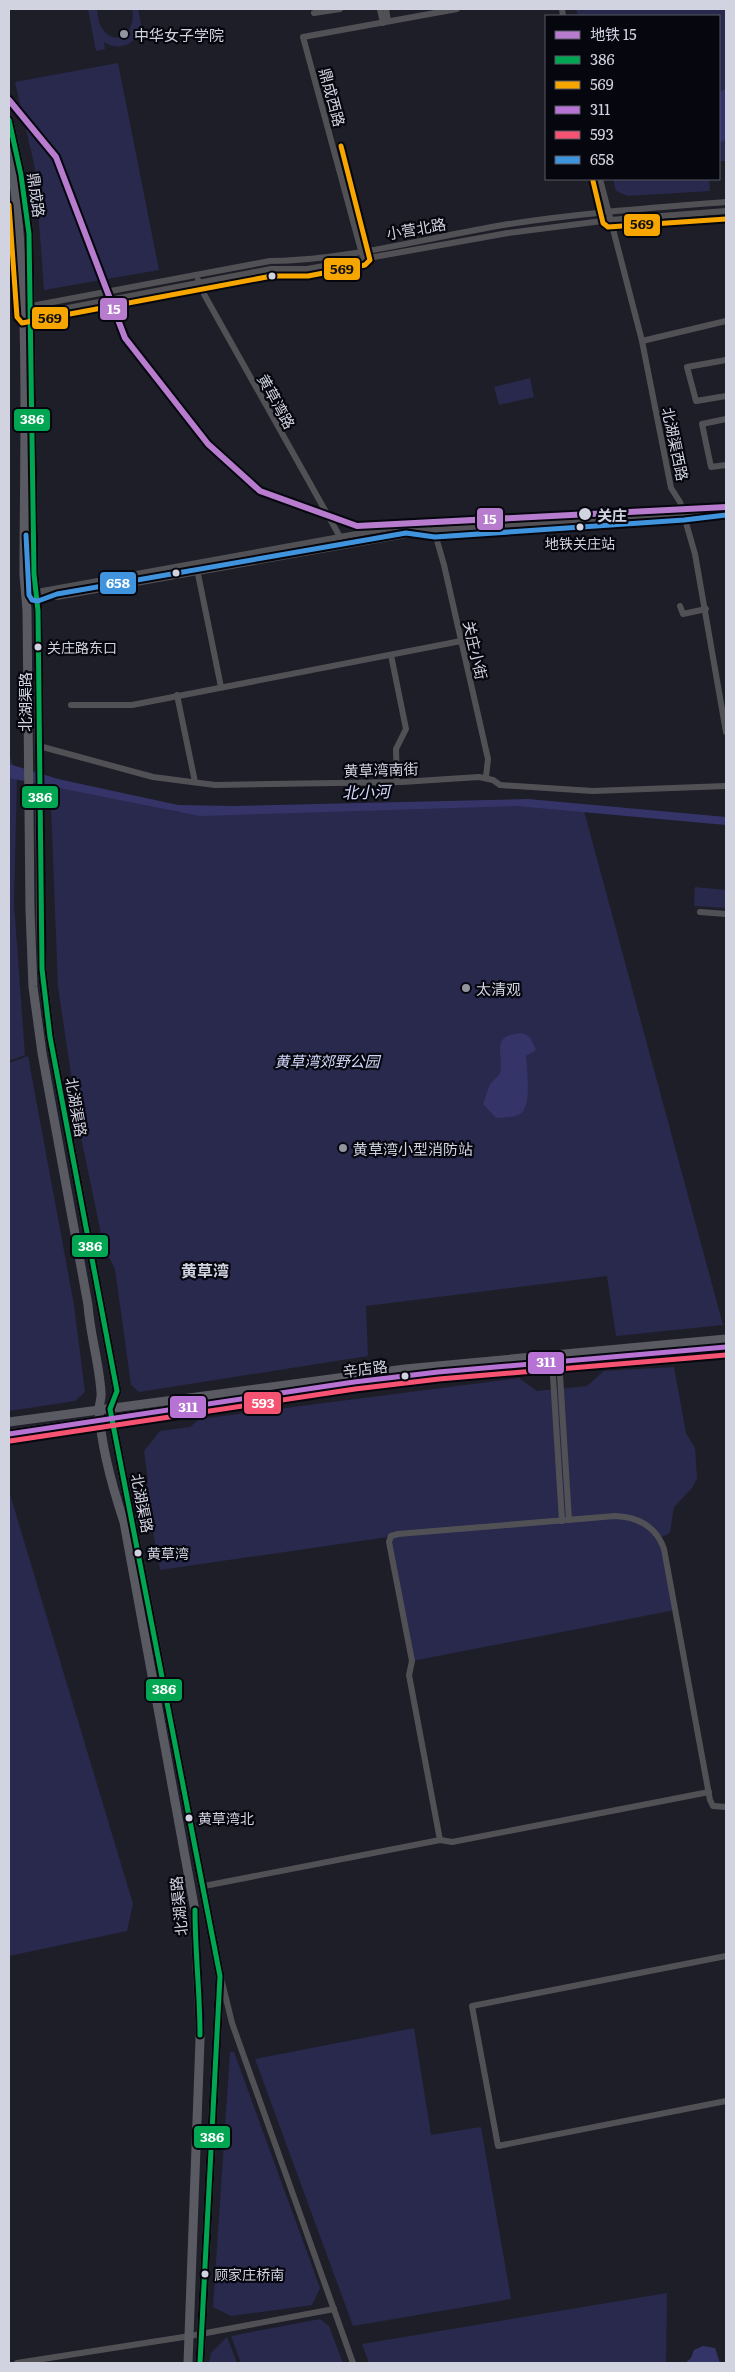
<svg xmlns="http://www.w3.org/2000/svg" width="735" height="2372" font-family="Literata,'Noto Sans SC',serif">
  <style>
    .green { fill: #28294d }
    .water { fill: #343469 }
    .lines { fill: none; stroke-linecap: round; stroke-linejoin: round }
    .minor { stroke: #515155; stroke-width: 6 }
    .major { stroke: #5a5b62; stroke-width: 9 }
    .bus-1-casing { stroke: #06060e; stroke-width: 9 }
    .bus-2-casing { stroke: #06060e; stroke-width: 9 }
    .bus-3-casing { stroke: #06060e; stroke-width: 9 }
    .bus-4-casing { stroke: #06060e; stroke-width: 9 }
    .bus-5-casing { stroke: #06060e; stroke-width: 9 }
    .bus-1 { stroke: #00a651; stroke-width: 5 }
    .bus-2 { stroke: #f7a600; stroke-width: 5 }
    .bus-3 { stroke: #b673d3; stroke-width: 5 }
    .bus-4 { stroke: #f65372; stroke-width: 5 }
    .bus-5 { stroke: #4094de; stroke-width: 5 }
    .metro-1-casing { stroke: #06060e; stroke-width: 10 }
    .metro-1 { stroke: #b77cce; stroke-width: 6 }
    .poi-dot { fill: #9294a0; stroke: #06060e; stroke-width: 2 }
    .bus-dot { fill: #d1d3e0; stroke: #06060e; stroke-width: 2 }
    .labels { text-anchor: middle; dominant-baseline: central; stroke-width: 4.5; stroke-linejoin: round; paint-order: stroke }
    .bus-label { font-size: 14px; fill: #d1d3e0; stroke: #06060e; text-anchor: start }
    .poi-label { font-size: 15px; fill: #d1d3e0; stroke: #06060e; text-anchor: start }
    .street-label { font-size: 15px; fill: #d1d3e0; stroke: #06060e }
    .stop-label { font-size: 15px; font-weight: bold; fill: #d1d3e0; stroke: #06060e; text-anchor: start }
    .park-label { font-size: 15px; font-style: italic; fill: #d4d8fc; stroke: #06060e }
    .water-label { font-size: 16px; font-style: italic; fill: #d5d9fe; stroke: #06060e }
    .neighbourhood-label { font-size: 16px; font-weight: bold; fill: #d1d3e0; stroke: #06060e }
    .line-badge { stroke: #06060e; stroke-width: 2 }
    .badge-label { font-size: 14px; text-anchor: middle; font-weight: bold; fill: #fff }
    .pale-badge-label { font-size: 14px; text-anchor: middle; font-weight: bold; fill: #111 }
  </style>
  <rect width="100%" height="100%" fill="#1e1e29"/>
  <g class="green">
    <path d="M88,9H97C98,15 98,23 102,28C114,48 137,34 132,9H138L142,29C135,44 119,52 104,42L105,49L96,51Z"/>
    <path d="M576,9H726V161H719V16H578Z"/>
    <path d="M118,63L159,270L44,290L35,168L15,82Z"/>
    <path d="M613,179H709L710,191L628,196L616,191Z"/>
    <path d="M530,378L534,397L499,405L494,387Z"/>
    <path d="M9,753L17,778L14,903L25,1055L9,1061Z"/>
    <path d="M50,781L179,812L536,802L583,807L723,1325L616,1336L607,1276L366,1306L368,1356L139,1392L131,1385L115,1269L104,1248L79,1128L58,987Z"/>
    <path d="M695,887L726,890V908L694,906Z"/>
    <path d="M28,1056L74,1305L85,1392L75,1401L9,1411V1063Z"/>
    <path d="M674,1367L686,1433L695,1448L697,1478L692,1488L674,1507L670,1533L660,1538L675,1610L412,1661L388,1537L160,1570L146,1495L148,1480L144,1451L160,1431L190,1427L199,1419L519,1378L537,1391L587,1386L604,1371Z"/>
    <path d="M9,1491L133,1904L127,1931L9,1956Z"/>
    <path d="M414,2028L431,2135L481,2127L511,2299L353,2326L255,2059Z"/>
    <path d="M230,2052H234L320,2288L312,2305L231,2316L213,2307Z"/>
    <path d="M667,2293L666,2363H369L362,2344Z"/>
    <path d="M320,2319L329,2326L343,2363H241L231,2336Z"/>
    <path d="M227,2337L237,2363H209L211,2353Z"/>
  </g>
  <g class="water">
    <path d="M726,88V138L723,142L719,140V93Z"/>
    <path d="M9,764L58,779L178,805L235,806L528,799L726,817V825L516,806L200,816L9,778Z"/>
    <path d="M522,1033L530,1037L536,1050L526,1056C527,1070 532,1107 520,1114C513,1118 503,1117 496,1118L483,1104L490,1084L500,1074C504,1050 489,1036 522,1033Z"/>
    <path d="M703,2346L715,2348L720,2363H685L691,2358L694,2350Z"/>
  </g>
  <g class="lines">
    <g class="minor">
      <path d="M380,9L383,23"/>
      <path d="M386,9L388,21"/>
      <path d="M562,9L563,16"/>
      <path d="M314,13L340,9"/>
      <path d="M600,179L642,341L671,488L680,502L695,554L726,732"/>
      <path d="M362,254L303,37L457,9"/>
      <path d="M198,280L205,296L340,537"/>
      <path d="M26,307L270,261C348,260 426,238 503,225C577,213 652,208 726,202"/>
      <path d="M26,316L271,269H307L508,233L610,220L726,211"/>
      <path d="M642,341L726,321"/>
      <path d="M726,360L687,367L696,401L726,396"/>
      <path d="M726,419L702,424L711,467L726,465"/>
      <path d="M434,530L444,565L488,759L486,777"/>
      <path d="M197,569L221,687"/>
      <path d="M26,594L406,525L428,529"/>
      <path d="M36,594L57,597L434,530L683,513L726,507"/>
      <path d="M680,606L683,614L706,609"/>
      <path d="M391,655L406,729L396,749L397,782"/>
      <path d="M177,695L195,782"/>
      <path d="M71,705H132L461,641"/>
      <path d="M39,746L153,777L215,785L402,782L479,777L493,780L500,785L593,791L726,786"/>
      <path d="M700,912L726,914"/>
      <path d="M559,1359L569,1520"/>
      <path d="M552,1360L562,1521"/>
      <path d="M440,1840L409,1675L412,1661L389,1542L391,1536L398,1534L615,1516C638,1517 656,1526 664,1549L710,1800L713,1806L726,1807"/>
      <path d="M204,1886L440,1840L452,1842L709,1792"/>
      <path d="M726,1956L472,2006L498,2146L726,2101"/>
      <path d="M222,1982L232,2023L353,2363"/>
      <path d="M17,2363L190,2336L334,2309"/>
    </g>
    <g class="major">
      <path d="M9,120L21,175L29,234L34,574L38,611L41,924L42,969L50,1037L117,1391L110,1409L220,1976L200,2363"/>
      <path d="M9,146C31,287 24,432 24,575L27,610L30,910L33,987L42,1053L88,1305C90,1334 99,1362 101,1392C102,1398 99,1404 99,1410C101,1448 112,1486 124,1522L195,1911C195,1954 200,1997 200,2040L188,2363"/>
      <path d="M9,1422L405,1369L726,1339"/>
      <path d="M9,1434L354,1382L438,1372L726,1347"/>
    </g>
    <g class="bus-1-casing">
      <g id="bus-1">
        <path d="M9,120L21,175L29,234L34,574L38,611L42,969L50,1037L117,1391L110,1409L220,1976L200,2363"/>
        <path d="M195,1910C195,1952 200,1993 200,2035"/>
      </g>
    </g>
    <g class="bus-2-casing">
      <g id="bus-2">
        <path d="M593,181L603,223L608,227L726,219"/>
        <path d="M9,205L17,317L22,323L272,276H308L365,265L370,260L341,146"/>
      </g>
    </g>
    <g class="bus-3-casing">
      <path id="bus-3" d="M9,1434L354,1382L438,1372L726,1347"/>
    </g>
    <g class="bus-4-casing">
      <path id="bus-4" d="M10,1441L355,1389L439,1379L726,1355"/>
    </g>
    <g class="bus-5-casing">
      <path id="bus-5" d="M26,535L29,595L32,600L38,601L57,594L406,533L435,537L684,520L726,515"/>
    </g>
    <use href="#bus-1" class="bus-1"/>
    <use href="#bus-2" class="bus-2"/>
    <use href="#bus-3" class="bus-3"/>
    <use href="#bus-4" class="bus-4"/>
    <use href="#bus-5" class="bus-5"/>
    <g class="metro-1-casing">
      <path id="metro-1" d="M9,100L56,157L125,338L208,444L260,491L357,526L726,507"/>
    </g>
    <use href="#metro-1" class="metro-1"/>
  </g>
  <g class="poi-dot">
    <circle cx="124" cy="34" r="5"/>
    <circle cx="466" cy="988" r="5"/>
    <circle cx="343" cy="1148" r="5"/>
  </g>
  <g class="bus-dot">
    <circle cx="272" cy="276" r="4.5"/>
    <circle cx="585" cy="514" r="7"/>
    <circle cx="580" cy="527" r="4.5"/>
    <circle cx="176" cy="573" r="4.5"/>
    <circle cx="38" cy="647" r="4.5"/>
    <circle cx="405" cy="1376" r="4.5"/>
    <circle cx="138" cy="1553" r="4.5"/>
    <circle cx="189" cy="1818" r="4.5"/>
    <circle cx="205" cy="2274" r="4.5"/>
  </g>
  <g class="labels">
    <g class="bus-label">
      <text x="580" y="543" text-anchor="middle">地铁关庄站</text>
      <text x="47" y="647">关庄路东口</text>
      <text x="147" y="1553">黄草湾</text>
      <text x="198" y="1818">黄草湾北</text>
      <text x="214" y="2274">顾家庄桥南</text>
    </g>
    <g class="poi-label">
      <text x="134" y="34">中华女子学院</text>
      <text x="476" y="988">太清观</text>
      <text x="353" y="1148">黄草湾小型消防站</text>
    </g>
    <g class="street-label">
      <text transform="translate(333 97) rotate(75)">鼎成西路</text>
      <text transform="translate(37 195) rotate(82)">鼎成路</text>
      <text transform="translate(416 228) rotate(-10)">小营北路</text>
      <text transform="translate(277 401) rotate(61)">黄草湾路</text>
      <text transform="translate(676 444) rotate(78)">北湖渠西路</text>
      <text transform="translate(476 650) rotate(77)">关庄小街</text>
      <text transform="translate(24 702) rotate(-90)">北湖渠路</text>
      <text transform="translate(381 769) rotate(-2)">黄草湾南街</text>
      <text transform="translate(77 1107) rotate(80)">北湖渠路</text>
      <text transform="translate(365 1368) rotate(-7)">辛店路</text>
      <text transform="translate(143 1503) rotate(79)">北湖渠路</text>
      <text transform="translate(178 1906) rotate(-96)">北湖渠路</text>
    </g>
    <g class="stop-label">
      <text x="597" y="514">关庄</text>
    </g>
    <g class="park-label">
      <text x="327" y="1060">黄草湾郊野公园</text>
    </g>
    <g class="water-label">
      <text transform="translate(366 791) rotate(-2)">北小河</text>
    </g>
    <g class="neighbourhood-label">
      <text x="205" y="1270">黄草湾</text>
    </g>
  </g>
  <g class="line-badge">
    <rect x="623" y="213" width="38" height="24" rx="5" fill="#f7a600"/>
    <rect x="323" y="257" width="38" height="24" rx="5" fill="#f7a600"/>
    <rect x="99" y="297" width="29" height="24" rx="5" fill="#b77cce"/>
    <rect x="31" y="306" width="38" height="24" rx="5" fill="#f7a600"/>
    <rect x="13" y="408" width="38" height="24" rx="5" fill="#00a651"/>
    <rect x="476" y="507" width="28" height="24" rx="5" fill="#b77cce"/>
    <rect x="99" y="571" width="38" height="24" rx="5" fill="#4094de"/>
    <rect x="21" y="785" width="38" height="24" rx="5" fill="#00a651"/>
    <rect x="71" y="1234" width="38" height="24" rx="5" fill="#00a651"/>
    <rect x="527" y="1351" width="38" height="24" rx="5" fill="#b673d3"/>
    <rect x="243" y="1391" width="39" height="24" rx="5" fill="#f65372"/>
    <rect x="169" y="1395" width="38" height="24" rx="5" fill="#b673d3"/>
    <rect x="145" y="1678" width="38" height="24" rx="5" fill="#00a651"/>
    <rect x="193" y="2125" width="38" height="24" rx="5" fill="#00a651"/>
  </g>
  <g class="badge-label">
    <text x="114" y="314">15</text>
    <text x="32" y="424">386</text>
    <text x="490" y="524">15</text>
    <text x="118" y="588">658</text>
    <text x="40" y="802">386</text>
    <text x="90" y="1251">386</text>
    <text x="546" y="1367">311</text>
    <text x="263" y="1408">593</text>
    <text x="188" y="1412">311</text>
    <text x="164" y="1694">386</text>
    <text x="212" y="2142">386</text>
  </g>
  <g class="pale-badge-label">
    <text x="642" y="229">569</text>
    <text x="342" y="274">569</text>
    <text x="50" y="323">569</text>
  </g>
  <rect width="735" height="2372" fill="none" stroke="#d1d3e0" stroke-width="20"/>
  <rect x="545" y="15" width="175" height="165" fill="#06060e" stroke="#575862"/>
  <rect x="555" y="31" width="25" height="8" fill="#b77cce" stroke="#575862"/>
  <text x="590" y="40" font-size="15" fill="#d1d3e0">地铁 15</text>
  <rect x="555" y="56" width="25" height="8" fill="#00a651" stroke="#575862"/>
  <text x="590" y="65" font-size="15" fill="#d1d3e0">386</text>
  <rect x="555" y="81" width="25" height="8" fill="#f7a600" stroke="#575862"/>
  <text x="590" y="90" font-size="15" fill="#d1d3e0">569</text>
  <rect x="555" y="106" width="25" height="8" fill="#b673d3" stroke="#575862"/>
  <text x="590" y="115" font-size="15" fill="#d1d3e0">311</text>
  <rect x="555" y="131" width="25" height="8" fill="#f65372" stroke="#575862"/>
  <text x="590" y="140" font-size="15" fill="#d1d3e0">593</text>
  <rect x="555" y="156" width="25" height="8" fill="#4094de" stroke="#575862"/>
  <text x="590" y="165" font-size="15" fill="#d1d3e0">658</text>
</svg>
